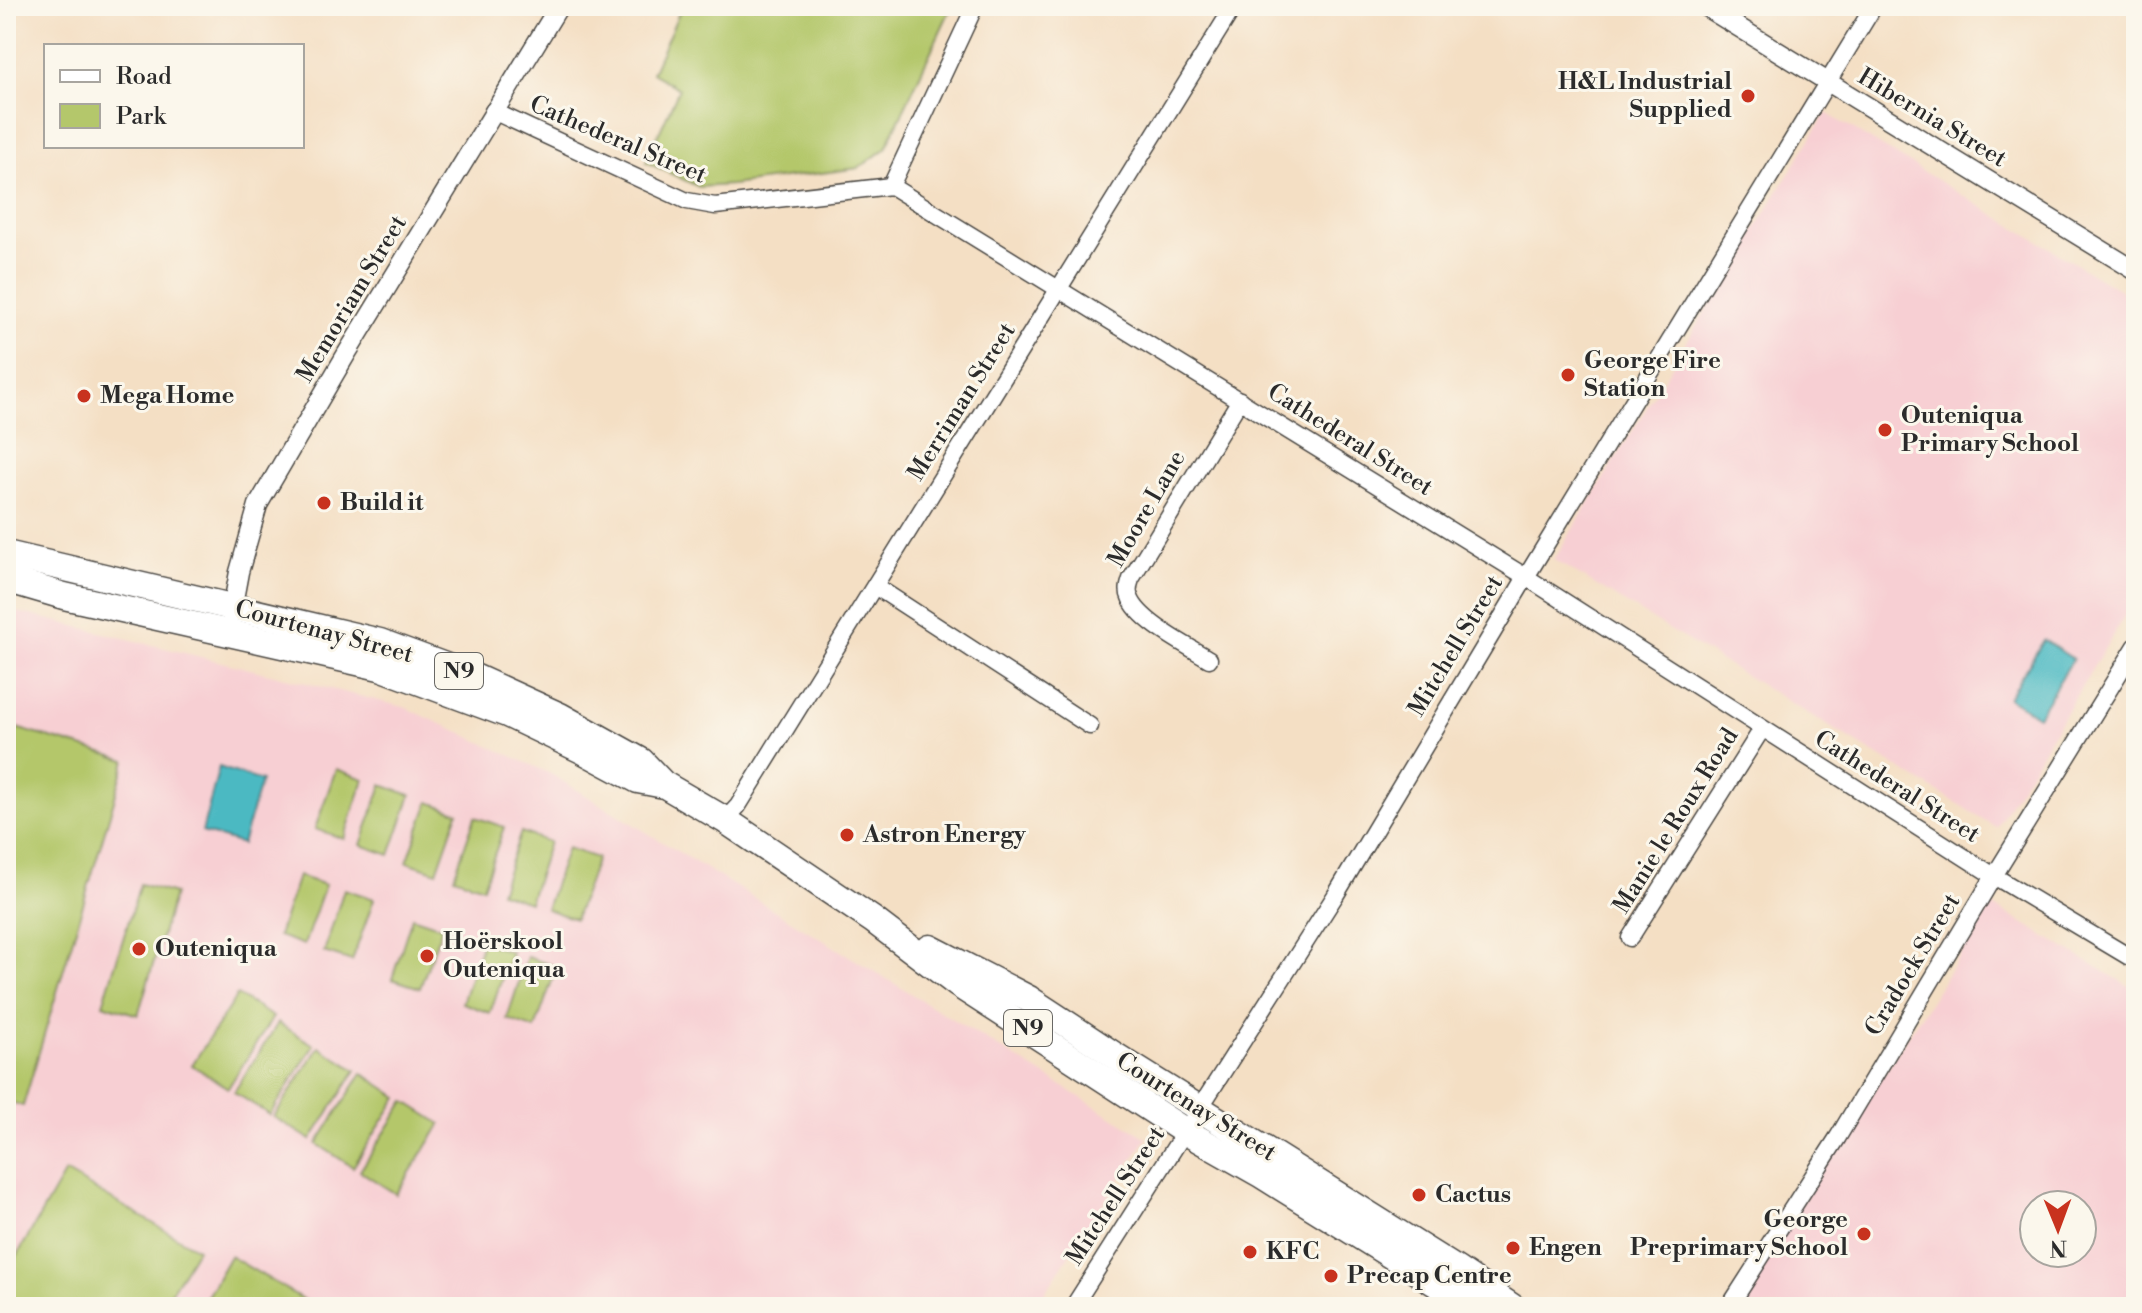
<svg xmlns="http://www.w3.org/2000/svg" width="2142" height="1313" font-family="'Libre Bodoni',serif">
  <style>
    .built { fill: #f7cfd3; fill-rule: evenodd }
    .green { fill: #b4c76b; stroke: #70794b; stroke-width: 2 }
    .water { fill: #4bb9c2; stroke: #3b7276; stroke-width: 2 }
    .lines { fill: none; stroke-linecap: round; stroke-linejoin: round }
    .minor-casing { stroke: #494642; stroke-width: 19 }
    .tertiary-casing { stroke: #494642; stroke-width: 21 }
    .trunk-casing { stroke: #494642; stroke-width: 29 }
    .minor { stroke: #fff; stroke-width: 16 }
    .tertiary { stroke: #fff; stroke-width: 18 }
    .trunk { stroke: #fff; stroke-width: 26 }
    .poi-dot { fill: #c8321e; stroke: #fbf7ec; stroke-width: 3 }
    .labels { text-anchor: middle; dominant-baseline: central; stroke-width: 6; stroke-linejoin: round; paint-order: stroke }
    .shield { fill: #fbf7ec; stroke: #696865; stroke-width: 2 }
    .shield-label { font-size: 22px; font-weight: bold; fill: #2b2b2b }
    .poi-label { font-size: 24px; font-weight: bold; fill: #2b2b2b; stroke: #fbf7ec; text-anchor: start }
    .street-label { font-size: 24px; fill: #2b2b2b; stroke: #fbf7ec }
  </style>
  <rect width="100%" height="100%" fill="#fbf7ec"/>
  <filter id="ink" filterUnits="userSpaceOnUse"><feTurbulence type="fractalNoise" baseFrequency=".0125" numOctaves="2"/><feDisplacementMap in="SourceGraphic" scale="16" xChannelSelector="R" yChannelSelector="G"/><feConvolveMatrix kernelMatrix="1 2 1 2 8 2 1 2 1" color-interpolation-filters="sRGB"/></filter>
  <filter id="wash" filterUnits="userSpaceOnUse"><feTurbulence type="fractalNoise" baseFrequency=".006" numOctaves="4" result="noise"/><feDisplacementMap in="SourceGraphic" scale="32" xChannelSelector="R" yChannelSelector="G"/><feGaussianBlur stdDeviation="1.8" result="paint"/><feColorMatrix in="noise" values="0 0 0 0 0 0 0 0 0 0 0 0 0 0 0 0 0 1.4 0 .05"/><feComposite in="paint" operator="in"/></filter>
  <g filter="url(#wash)">
    <rect width="100%" height="100%" fill="#f4dfc4"/>
    <g class="built">
      <path d="M1826,113L2136,300V597L1996,827L1554,560Z"/>
      <path d="M6,609L404,707L551,774L1147,1138L1035,1307H6Z"/>
      <path d="M1992,905L2136,990V1307H1734ZM2034,1205H2082V1253H2034Z"/>
    </g>
    <g class="green">
      <path d="M682,6H952L886,148L859,168L731,185L699,187L646,162L679,89L652,73Z"/>
      <path d="M6,725L126,760L23,1106L6,1101Z"/>
      <path d="M336,769L364,779L344,839L315,829Z"/>
      <path d="M382,785L411,795L390,855L361,845Z"/>
      <path d="M429,802L458,812L437,872L407,862Z"/>
      <path d="M475,817L504,827L483,887L454,877Z"/>
      <path d="M521,832L549,842L529,902L500,892Z"/>
      <path d="M567,848L597,858L575,919L546,909Z"/>
      <path d="M298,876L325,885L304,945L278,936Z"/>
      <path d="M140,884L174,894L138,1015L103,1004Z"/>
      <path d="M344,889L374,899L352,961L324,952Z"/>
      <path d="M412,917L442,927L420,988L392,979Z"/>
      <path d="M482,942L511,952L490,1013L462,1003Z"/>
      <path d="M527,957L557,967L535,1029L507,1019Z"/>
      <path d="M237,995L273,1017L228,1088L192,1065Z"/>
      <path d="M278,1023L314,1045L270,1115L234,1092Z"/>
      <path d="M319,1047L356,1070L311,1140L274,1117Z"/>
      <path d="M362,1073L398,1097L353,1167L317,1144Z"/>
      <path d="M405,1101L441,1124L396,1194L360,1171Z"/>
      <path d="M65,1172L197,1249L162,1307H6V1275Z"/>
      <path d="M230,1256L316,1307H201Z"/>
    </g>
    <g class="water">
      <path d="M2044,640L2073,659L2038,716L2008,698Z"/>
      <path d="M219,767L261,781L242,844L202,832Z"/>
    </g>
  </g>
  <g filter="url(#ink)">
    <g class="lines">
      <g class="minor-casing">
        <g id="minor">
          <path d="M493,111L687,201L715,206L891,186L1526,577L1994,876L2136,961"/>
          <path d="M891,186L975,6"/>
          <path d="M875,586L1090,726"/>
          <path d="M1209,659C1188,646 1138,621 1130,597C1127,591 1129,585 1131,579L1240,400"/>
          <path d="M725,820L738,806L1234,6"/>
          <path d="M1630,938L1762,729"/>
          <path d="M1073,1307L1335,896L1526,577L1874,6"/>
          <path d="M1729,1307L1838,1137L1994,876L2136,646"/>
        </g>
      </g>
      <g class="tertiary-casing">
        <g id="tertiary">
          <path d="M1704,6L2136,271"/>
          <path d="M231,615L239,572L258,505L347,353L559,6"/>
        </g>
      </g>
      <g class="trunk-casing">
        <g id="trunk">
          <path d="M6,554L380,642L472,676L560,716L641,761L663,784L725,820L873,920L956,983L1186,1132L1262,1175L1474,1307"/>
          <path d="M6,579L64,596L380,667L507,714L584,751L638,780L659,784"/>
          <path d="M930,948L1029,999L1117,1057L1457,1270L1512,1307"/>
        </g>
      </g>
      <use href="#minor" class="minor"/>
      <use href="#tertiary" class="tertiary"/>
      <use href="#trunk" class="trunk"/>
    </g>
  </g>
  <g class="poi-dot">
    <circle cx="1748" cy="96" r="8"/>
    <circle cx="1568" cy="375" r="8"/>
    <circle cx="84" cy="396" r="8"/>
    <circle cx="1885" cy="430" r="8"/>
    <circle cx="324" cy="503" r="8"/>
    <circle cx="847" cy="835" r="8"/>
    <circle cx="139" cy="949" r="8"/>
    <circle cx="427" cy="956" r="8"/>
    <circle cx="1419" cy="1195" r="8"/>
    <circle cx="1864" cy="1234" r="8"/>
    <circle cx="1513" cy="1248" r="8"/>
    <circle cx="1250" cy="1252" r="8"/>
    <circle cx="1331" cy="1276" r="8"/>
  </g>
  <g class="labels">
    <g class="shield">
      <rect x="435" y="653" width="48" height="36" rx="6"/>
      <rect x="1004" y="1010" width="48" height="36" rx="6"/>
    </g>
    <g class="shield-label">
      <text x="459" y="671">N9</text>
      <text x="1028" y="1028">N9</text>
    </g>
    <g class="poi-label">
      <text x="1732" y="82" text-anchor="end">H&amp;L Industrial<tspan x="1732" dy="28">Supplied</tspan></text>
      <text x="1584" y="361">George Fire<tspan x="1584" dy="28">Station</tspan></text>
      <text x="100" y="396">Mega Home</text>
      <text x="1901" y="416">Outeniqua<tspan x="1901" dy="28">Primary School</tspan></text>
      <text x="340" y="503">Build it</text>
      <text x="863" y="835">Astron Energy</text>
      <text x="443" y="942">Hoërskool<tspan x="443" dy="28">Outeniqua</tspan></text>
      <text x="155" y="949">Outeniqua</text>
      <text x="1435" y="1195">Cactus</text>
      <text x="1848" y="1220" text-anchor="end">George<tspan x="1848" dy="28">Preprimary School</tspan></text>
      <text x="1529" y="1248">Engen</text>
      <text x="1266" y="1252">KFC</text>
      <text x="1347" y="1276">Precap Centre</text>
    </g>
    <g class="street-label">
      <text transform="translate(1932 118) rotate(31)">Hibernia Street</text>
      <text transform="translate(618 140) rotate(23)">Cathederal Street</text>
      <text transform="translate(352 299) rotate(-59)">Memoriam Street</text>
      <text transform="translate(962 402) rotate(-58)">Merriman Street</text>
      <text transform="translate(1350 440) rotate(32)">Cathederal Street</text>
      <text transform="translate(1147 509) rotate(-60)">Moore Lane</text>
      <text transform="translate(324 632) rotate(15)">Courtenay Street</text>
      <text transform="translate(1456 646) rotate(-59)">Mitchell Street</text>
      <text transform="translate(1897 787) rotate(32)">Cathederal Street</text>
      <text transform="translate(1676 821) rotate(-58)">Manie le Roux Road</text>
      <text transform="translate(1913 965) rotate(-59)">Cradock Street</text>
      <text transform="translate(1196 1107) rotate(32)">Courtenay Street</text>
      <text transform="translate(1116 1196) rotate(-57)">Mitchell Street</text>
    </g>
  </g>
  <rect width="2142" height="1313" fill="none" stroke="#fbf7ec" stroke-width="32"/>
  <rect x="44" y="44" width="260" height="104" fill="#fbf7ec" stroke="#a8a59f" stroke-width="2"/>
  <rect x="60" y="70" width="40" height="12" fill="#ffffff" stroke="#a8a59f" stroke-width="2"/>
  <text x="116" y="84" font-size="24" fill="#2b2b2b">Road</text>
  <rect x="60" y="104" width="40" height="24" fill="#b4c76b" stroke="#a8a59f" stroke-width="2"/>
  <text x="116" y="124" font-size="24" fill="#2b2b2b">Park</text>
  <g transform="translate(2058 1229) rotate(179)"><circle r="38" fill="#fbf7ec" stroke="#a8a59f" stroke-width="2"/>
  <path d="M0-6L14 30L0 20L-14 30Z" fill="#c8321e"/>
  <text y="-12" font-size="22" font-weight="bold" text-anchor="middle" fill="#2b2b2b">N</text>
  </g>
</svg>
